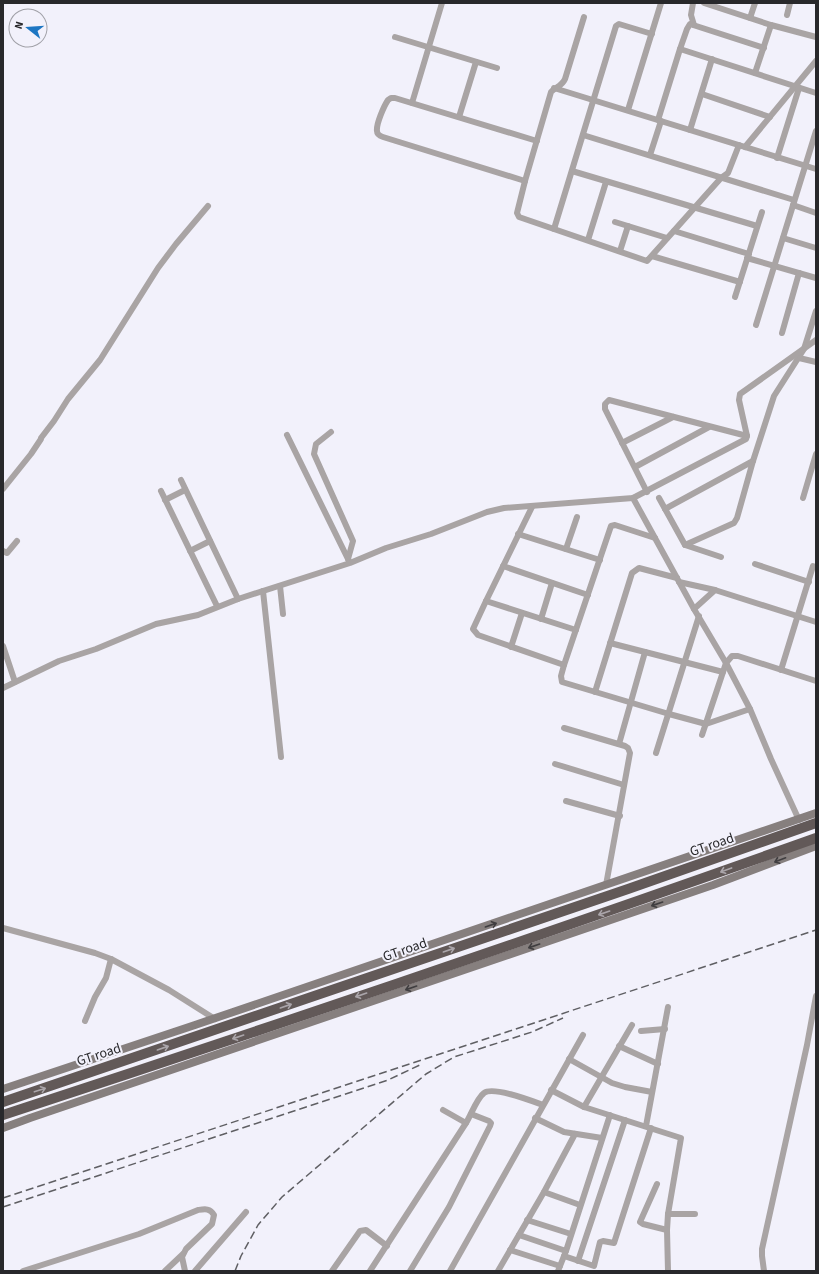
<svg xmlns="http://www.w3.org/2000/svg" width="819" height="1274" font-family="'Source Sans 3',sans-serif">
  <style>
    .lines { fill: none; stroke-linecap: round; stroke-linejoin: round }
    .minor { stroke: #a9a4a4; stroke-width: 6 }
    .secondary { stroke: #867f7e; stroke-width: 8 }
    .trunk { stroke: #625958; stroke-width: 10 }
    .rail { stroke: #5f5f63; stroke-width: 1.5; stroke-dasharray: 8 4; stroke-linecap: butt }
    .oneway { stroke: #403e40 }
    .oneway2 { stroke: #aaa5aa }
    .labels { text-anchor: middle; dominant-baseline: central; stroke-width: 4; stroke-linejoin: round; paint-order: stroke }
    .street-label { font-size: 14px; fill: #28282b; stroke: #f2f1fb }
  </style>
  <rect width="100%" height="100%" fill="#f2f1fb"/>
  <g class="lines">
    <g class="minor">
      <path d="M693,3L691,15L694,25"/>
      <path d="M704,3L771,25L816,37"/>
      <path d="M787,15L790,3"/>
      <path d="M584,17L565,79C562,86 556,87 551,92L525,181L517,213L519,217L647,261L721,178L728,173L739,145"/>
      <path d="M750,18L755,3"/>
      <path d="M395,37L497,68"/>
      <path d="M680,49L816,93"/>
      <path d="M755,73L771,25"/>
      <path d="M554,88L816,169"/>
      <path d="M702,94L770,117"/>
      <path d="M412,103L442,3"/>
      <path d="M628,110L661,3"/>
      <path d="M459,117L476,62"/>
      <path d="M658,120L680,49L687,29L690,24L764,48"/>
      <path d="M690,130L712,59"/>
      <path d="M583,135L794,200"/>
      <path d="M745,147L816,61"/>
      <path d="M650,155L661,121"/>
      <path d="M777,158L799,88"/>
      <path d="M572,171L757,226"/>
      <path d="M525,181L383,137C380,136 377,134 377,131C376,124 384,106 388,100L391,98H395L537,141"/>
      <path d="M793,205L816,213"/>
      <path d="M615,222L667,238"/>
      <path d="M554,229L616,26L619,24L652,34"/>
      <path d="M674,231L749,254"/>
      <path d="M783,238L816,248"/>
      <path d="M588,240L606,182"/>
      <path d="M620,251L628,226"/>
      <path d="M652,256L740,282"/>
      <path d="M747,258L816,278"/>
      <path d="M735,297L762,212"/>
      <path d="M756,325L816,131"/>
      <path d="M782,333L799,273"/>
      <path d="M799,358L816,362"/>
      <path d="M331,432L316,444L314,454L353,541L348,559"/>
      <path d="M287,435L349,561"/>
      <path d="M622,443L673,417"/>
      <path d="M635,467L709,427"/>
      <path d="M181,480L238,599"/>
      <path d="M3,489L31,454L41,439V438L54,421L68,399L100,360L158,268L176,244L208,206"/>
      <path d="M161,491L217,606"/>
      <path d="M647,492L605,409V404L609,400L747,436"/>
      <path d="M633,498L694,609L726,663L750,709L771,759L799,820"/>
      <path d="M659,498L685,545L721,557"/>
      <path d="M803,498L816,454"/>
      <path d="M165,500L185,490"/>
      <path d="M532,507L486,601L473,629L478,635L564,665"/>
      <path d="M665,509L753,461"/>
      <path d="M518,534L600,560"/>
      <path d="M655,538L615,525L611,526L564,665L561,676L562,682L669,714L706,724L750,709"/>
      <path d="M685,545L734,523L737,518L753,461L774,396L804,349L816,311"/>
      <path d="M566,549L577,517"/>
      <path d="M3,551L7,553L17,541"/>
      <path d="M190,551L210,541"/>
      <path d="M755,564L809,582"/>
      <path d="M503,566L588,595"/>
      <path d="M679,582L715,590"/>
      <path d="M280,586L283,614"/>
      <path d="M263,591L281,757"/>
      <path d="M486,601L576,630"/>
      <path d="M694,609L715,590L816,622"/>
      <path d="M541,619L552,583"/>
      <path d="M610,643L723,672"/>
      <path d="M3,646L15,682"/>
      <path d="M511,647L522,613"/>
      <path d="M781,670L813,566"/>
      <path d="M3,688L59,661L96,649L156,624L198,615L238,599L350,563L386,548L431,534L487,512L504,508L633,498L746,439L747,436L739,400L740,394L816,340"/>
      <path d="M595,692L632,573L639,568L677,578"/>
      <path d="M564,728L625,746L628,748L630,753L606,885"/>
      <path d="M702,735L726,663L732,656H738L816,681"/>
      <path d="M619,744L645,652"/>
      <path d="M656,753L699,616"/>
      <path d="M555,764L624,785"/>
      <path d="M566,801L620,816"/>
      <path d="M3,928L95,953L111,959L169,990L215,1019"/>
      <path d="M85,1021L95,997L106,978L111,959"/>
      <path d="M641,1031L665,1029"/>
      <path d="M619,1046L658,1064"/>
      <path d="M569,1059L612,1083L625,1087L652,1092"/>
      <path d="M551,1090L584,1107L681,1138L668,1214L667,1230"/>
      <path d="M584,1107L632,1025"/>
      <path d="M443,1110L466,1123"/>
      <path d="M535,1118L564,1132L602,1138"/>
      <path d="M646,1126L668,1007"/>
      <path d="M657,1184L640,1222L643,1224L667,1230L668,1271"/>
      <path d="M544,1192L580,1205"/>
      <path d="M668,1214H695"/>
      <path d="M527,1220L571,1234"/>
      <path d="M519,1235L566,1251"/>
      <path d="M510,1250L560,1266"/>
      <path d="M564,1256L594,1266L600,1242L603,1241L614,1243L651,1128"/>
      <path d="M578,1261L625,1120"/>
      <path d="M23,1271L139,1234L198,1210C205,1209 210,1208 214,1215L212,1224L186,1249L182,1257L185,1271"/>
      <path d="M165,1271L183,1254"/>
      <path d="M195,1271L246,1212"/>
      <path d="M332,1271L360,1231L366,1230L387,1246"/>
      <path d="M370,1271L466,1123C471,1115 477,1098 484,1093C493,1086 532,1101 543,1105"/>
      <path d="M410,1271L449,1207L490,1126L491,1123L489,1121L471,1114"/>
      <path d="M450,1271L583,1035"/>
      <path d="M498,1271L544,1192L575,1134"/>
      <path d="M558,1271L566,1251L610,1115"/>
      <path d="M764,1271L762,1256V1249L807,1045L816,996"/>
    </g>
    <g class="secondary">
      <path d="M3,1089L195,1025L816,813"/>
      <path d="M3,1128L30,1118L713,885L816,846"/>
    </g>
    <g class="trunk">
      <path d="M3,1102L628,889L816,823"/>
      <path d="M3,1115C275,1026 546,934 816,838"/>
    </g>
    <g class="rail">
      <path d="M3,1198L816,930"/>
      <path d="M3,1207L388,1080L422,1064"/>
      <path d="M235,1271L241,1256L258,1225L282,1197L426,1074L454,1057L532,1032L563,1018"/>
    </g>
  </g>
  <defs><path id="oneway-shaft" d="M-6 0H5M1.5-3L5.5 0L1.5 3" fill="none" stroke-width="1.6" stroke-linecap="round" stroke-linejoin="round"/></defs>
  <g class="oneway">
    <use href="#oneway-shaft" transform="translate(780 860) rotate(159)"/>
    <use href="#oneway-shaft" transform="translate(657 904) rotate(161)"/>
    <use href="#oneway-shaft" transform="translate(491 925) rotate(-19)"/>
    <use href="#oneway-shaft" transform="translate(534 946) rotate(161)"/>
    <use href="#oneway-shaft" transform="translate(411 988) rotate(161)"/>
  </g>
  <g class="oneway2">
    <use href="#oneway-shaft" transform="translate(726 870) rotate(160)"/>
    <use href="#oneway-shaft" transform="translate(604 913) rotate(161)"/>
    <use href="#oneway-shaft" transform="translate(449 950) rotate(-19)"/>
    <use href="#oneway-shaft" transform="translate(361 995) rotate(161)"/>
    <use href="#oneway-shaft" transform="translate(286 1006) rotate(-19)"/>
    <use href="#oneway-shaft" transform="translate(238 1037) rotate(161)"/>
    <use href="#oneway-shaft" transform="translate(163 1048) rotate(-19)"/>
    <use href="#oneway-shaft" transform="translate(40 1090) rotate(-18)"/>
  </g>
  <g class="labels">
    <g class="street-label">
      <text transform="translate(712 845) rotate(-19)">GT road</text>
      <text transform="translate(405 950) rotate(-19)">GT road</text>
      <text transform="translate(99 1055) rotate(-18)">GT road</text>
    </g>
  </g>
  <rect width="819" height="1274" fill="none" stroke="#28282b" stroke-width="8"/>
  <g transform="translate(28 28) rotate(287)"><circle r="19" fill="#f2f1fb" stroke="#a1a1a8"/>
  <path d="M0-3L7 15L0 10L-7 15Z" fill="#1d76c3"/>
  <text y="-6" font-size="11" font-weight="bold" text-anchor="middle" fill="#28282b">N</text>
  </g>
</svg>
